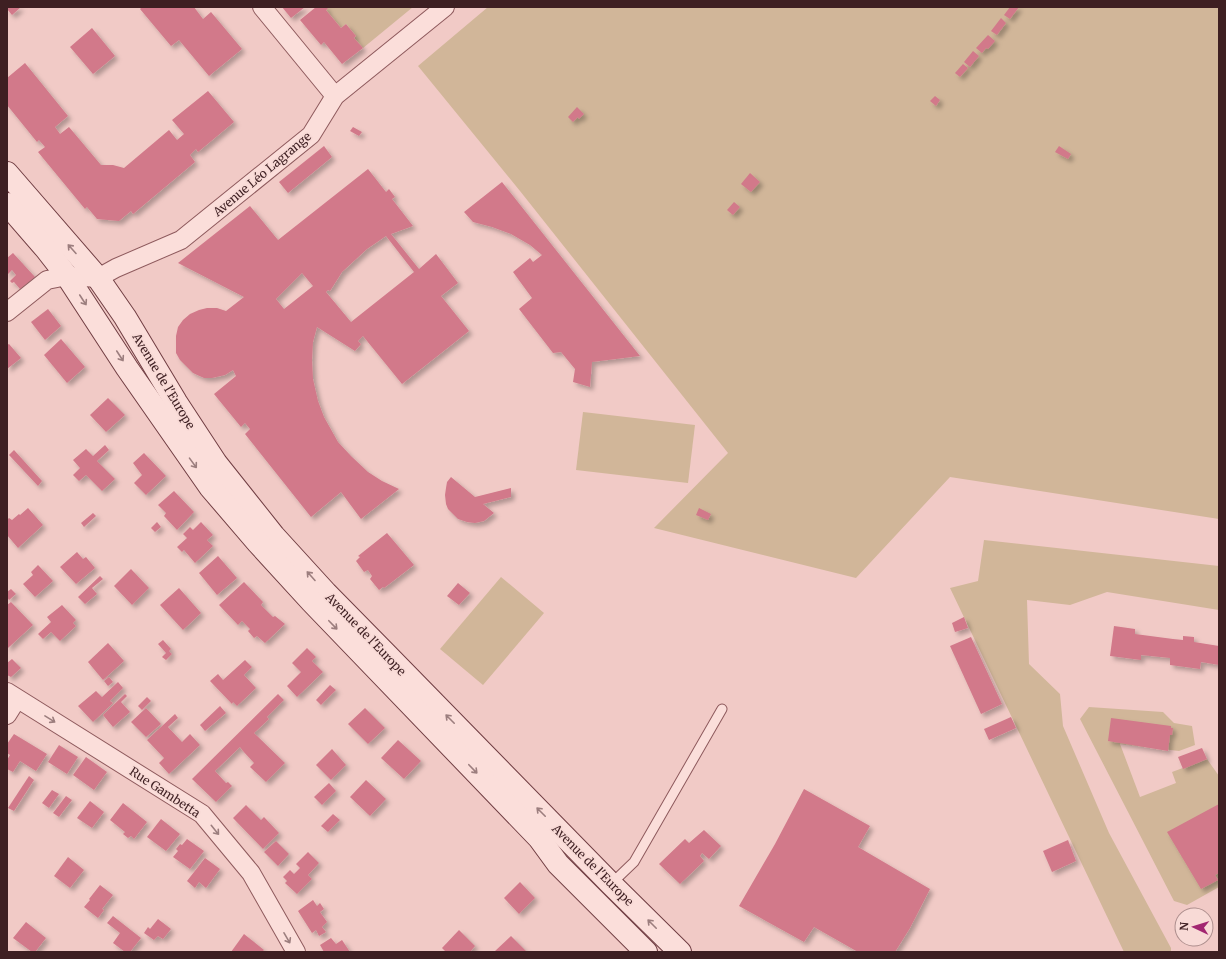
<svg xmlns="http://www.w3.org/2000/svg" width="1226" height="959" font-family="Merriweather,serif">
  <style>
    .green { fill: #d1b699 }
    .building { fill: #d2798a; fill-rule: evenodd; filter: url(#shadow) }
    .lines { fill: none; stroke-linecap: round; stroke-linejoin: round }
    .lane-casing { stroke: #8e5a5d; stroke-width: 11 }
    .street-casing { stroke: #8e5a5d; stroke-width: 20 }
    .secondary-casing { stroke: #703d42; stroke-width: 24 }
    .lane { stroke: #fbdeda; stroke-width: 9 }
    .street { stroke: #fbdeda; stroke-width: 18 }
    .secondary { stroke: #fbdeda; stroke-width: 22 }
    .oneway { stroke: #9c7e7e }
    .labels { text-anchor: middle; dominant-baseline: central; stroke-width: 3.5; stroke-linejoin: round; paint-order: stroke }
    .street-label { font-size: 12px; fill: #3e1f22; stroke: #f8dad6 }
  </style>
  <defs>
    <filter id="shadow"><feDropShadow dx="3.5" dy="3.5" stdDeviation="2" flood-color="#0004"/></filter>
  </defs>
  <rect width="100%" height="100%" fill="#f1cac6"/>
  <g class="green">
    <path d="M326,7H413L363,48L354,38L356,36L346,24L341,28L326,10L327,9Z"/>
    <path d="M488,7H1219V519L950,477L856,578L654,528L728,453L520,191L418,66Z"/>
    <path d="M583,412L695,425L688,483L576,470Z"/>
    <path d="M984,540L1219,566V610L1107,592L1070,605L1027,600L1029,664L1060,694L1063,726L1109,833L1171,948V952H1124L950,588L978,581Z"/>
    <path d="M501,577L544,613L483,685L440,649Z"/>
    <path d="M1089,707L1163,712L1174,723L1192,726L1195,745L1179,751L1120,744L1140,797L1176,783L1172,772L1207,759L1219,776V887L1187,905L1174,901L1080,719Z"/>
  </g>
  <g class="building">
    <path d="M7,7H21L12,15L7,9Z"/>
    <path d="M142,7H194L203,19L211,12L242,49L209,76L179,40L171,46L140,9Z"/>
    <path d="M282,7H305L291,18Z"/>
    <path d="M316,7H326L328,9L326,10L341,28L346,24L356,36L354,38L363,48L342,64L324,42L321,45L300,20Z"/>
    <path d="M1010,7H1019L1010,19L1004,15Z"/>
    <path d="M1001,18L1006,23L997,35L991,31Z"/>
    <path d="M92,28L115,56L93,74L70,47Z"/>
    <path d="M988,35L995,41L988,49L986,48L982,53L976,48Z"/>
    <path d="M973,51L979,56L970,67L964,62Z"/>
    <path d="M25,63L68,116L55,127L60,134L69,127L101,165H113L124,168L169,130L177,140L184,134L172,120L208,91L234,122L198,152L196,149L190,155L195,162L133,214L131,211L119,221L97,219L87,207L85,209L38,152L45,147L39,140L37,142L7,105V78Z"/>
    <path d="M963,64L968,68L960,77L955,73Z"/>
    <path d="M935,96L940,100L936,106L930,101Z"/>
    <path d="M577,107L584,114L579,119L578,117L573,122L568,117Z"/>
    <path d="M353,127L362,132L359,136L350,131Z"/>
    <path d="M324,146L332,157L288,193L279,182Z"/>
    <path d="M1059,146L1071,154L1068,159L1055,152Z"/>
    <path d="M368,169L386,192L389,189L395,197L392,199L413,226L391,234L419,269L436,254L458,283L441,296L469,331L402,384L363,336L358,341L361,344L355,351L317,327L313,342L312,360L313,379L318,401L324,417L338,442L351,456L368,472L382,481L399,489L361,519L341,492L311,517L245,434L250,429L245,423L241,427L214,394L236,376L233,370L225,375L212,378H204L193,373L180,360L176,353V336L178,327L183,320L190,314L199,310L207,308H217L226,311L244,297L178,263L250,206L278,240ZM386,236L414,272L351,322L326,292L328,290L330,291L342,272L367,249ZM302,273L313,286L284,309L276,299Z"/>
    <path d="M750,173L760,182L751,192L741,184Z"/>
    <path d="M502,182L640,356L592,362L590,387L573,382L575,369L561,352L553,353L519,309L532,298L513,272L530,258L533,262L542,255L530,245L511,234L492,227L473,222L464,212Z"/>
    <path d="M734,202L740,207L733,215L727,210Z"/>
    <path d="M13,253L35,277L20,289L14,282L12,283L10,281L16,275L12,270L7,275V258Z"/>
    <path d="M48,309L61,326L45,340L31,322Z"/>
    <path d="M61,339L85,367L67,383L44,355Z"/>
    <path d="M9,344L21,358L7,369V345Z"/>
    <path d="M108,398L125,415L106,432L90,415Z"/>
    <path d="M105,445L109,450L97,461L115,479L102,491L86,475L79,481L73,475L80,468L73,460L86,449L93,456Z"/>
    <path d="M14,450L42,481L38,486L9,455Z"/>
    <path d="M144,453L166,476L146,495L134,483L142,475L133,463Z"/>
    <path d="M451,477L475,497L511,488V497L483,504L494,513L484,521L475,523L467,522L458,519L448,509L446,504L445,495L446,488L447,482Z"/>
    <path d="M174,491L194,512L177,530L164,516L166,513L158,505Z"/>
    <path d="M28,508L43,525L18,548L7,535V520L9,518L12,520L19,514L20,515Z"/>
    <path d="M699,508L711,514L708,520L696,515Z"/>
    <path d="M93,513L96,516L84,527L81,523Z"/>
    <path d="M157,522L161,527L155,532L151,528Z"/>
    <path d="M201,522L213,535L207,540L213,546L195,563L184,550L182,552L177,547L187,538L183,534L190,527L193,530Z"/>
    <path d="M387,533L414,565L384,588L383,587L379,590L370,579L372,576L368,570L364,572L356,561L360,557L358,556Z"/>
    <path d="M77,552L83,559L86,557L95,568L76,584L60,567Z"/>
    <path d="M218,556L237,578L217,595L199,573Z"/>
    <path d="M38,565L53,581L35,597L23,584L33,575L31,572Z"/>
    <path d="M131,569L149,588L132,605L114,586Z"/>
    <path d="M100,576L103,579L92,588L97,594L85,604L78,597Z"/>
    <path d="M244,582L263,602L261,605L273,617L275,616L285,624L265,643L257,636L254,638L248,631L250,629L242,621L238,625L219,605Z"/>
    <path d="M458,583L470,593L459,605L447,596Z"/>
    <path d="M179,588L201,613L183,630L160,605Z"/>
    <path d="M11,589L16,594L9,600L7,597V592Z"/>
    <path d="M11,602L33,625L8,648L7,647V605Z"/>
    <path d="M62,605L76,620L73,623L76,626L60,641L51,632L43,639L38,634L51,622L47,617Z"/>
    <path d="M964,617L968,628L955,632L952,623Z"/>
    <path d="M1114,626L1135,629V634L1173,639L1183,640V636L1194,637V642L1219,646V665L1201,662L1200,669L1170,665V658L1141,655V660L1110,656Z"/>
    <path d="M971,637L1002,704L981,714L950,646Z"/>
    <path d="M163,640L171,649L169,651L172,654L166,660L162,657L166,653L158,644Z"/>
    <path d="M108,643L124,661L103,680L88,662Z"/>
    <path d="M307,648L316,657L312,661L323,672L297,697L287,686L301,672L292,663Z"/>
    <path d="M12,659L21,668L11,677L7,675V663Z"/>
    <path d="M245,660L252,667L244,675L256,688L237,706L233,702L232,704L210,681L218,674L223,680Z"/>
    <path d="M109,677L113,682L108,686L104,681Z"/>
    <path d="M118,682L123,688L110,701L113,703L93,722L78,706L96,691L102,697Z"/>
    <path d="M330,685L336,690L321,705L316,700Z"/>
    <path d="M125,694L127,696L121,702L130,712L113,727L103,715Z"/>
    <path d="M278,694L284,700L267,717L269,719L254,733L285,763L266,782L250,767L254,763L243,751L240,747L215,771L226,783L228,782L232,786L216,802L192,779Z"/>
    <path d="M147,697L151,701L142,710L138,706Z"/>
    <path d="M220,706L226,713L205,731L200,725Z"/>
    <path d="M146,708L161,724L146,737L131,722Z"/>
    <path d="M365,708L385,728L368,744L348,724Z"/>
    <path d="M175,714L178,718L168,727L182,742L190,734L200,745L169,774L159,763L164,758L147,740Z"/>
    <path d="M1011,717L1016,728L989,740L984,729Z"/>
    <path d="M1111,718L1171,726V728H1173L1172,735H1170L1168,751L1108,741Z"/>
    <path d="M14,734L47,754L36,771L20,761L13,772L7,769V760L10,755L7,753V744Z"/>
    <path d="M398,740L421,761L404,779L381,758Z"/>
    <path d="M59,745L78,757L67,774L48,762Z"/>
    <path d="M1202,748L1207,759L1183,769L1178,757Z"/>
    <path d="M332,749L346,765L331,780L316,765Z"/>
    <path d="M86,757L107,772L94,790L73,775Z"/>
    <path d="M29,776L34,780L14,811L8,808Z"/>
    <path d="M366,780L386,799L370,816L350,797Z"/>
    <path d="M329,783L336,791L322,805L314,797Z"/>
    <path d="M804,789L870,826L858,847L930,889L910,928L895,952H858L814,927L804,942L739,906L775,844Z"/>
    <path d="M52,790L59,794L49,808L42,803Z"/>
    <path d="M66,796L72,800L59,817L53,813Z"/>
    <path d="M90,801L104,812L92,828L77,818Z"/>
    <path d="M123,803L147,822L134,839L131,836L128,838L123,834L125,832L110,820Z"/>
    <path d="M1219,804V873L1215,875L1218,880L1201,889L1167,832Z"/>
    <path d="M246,805L261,820L264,817L279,833L263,849L233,818Z"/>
    <path d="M333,814L340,820L328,832L321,826Z"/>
    <path d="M161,819L180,834L166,851L147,837Z"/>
    <path d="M704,830L721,846L709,859L702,853L700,856L704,861L680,884L659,864L685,839L689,843Z"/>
    <path d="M187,839L204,851L190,869L173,857L178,851L176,849L180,844L182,845Z"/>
    <path d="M1068,840L1076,861L1052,872L1043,851Z"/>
    <path d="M276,841L289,854L278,866L264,852Z"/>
    <path d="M308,852L319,863L308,875L312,879L297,894L285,883L287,881L283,877L290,870L294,874L300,868L296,864Z"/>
    <path d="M68,857L84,870L70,888L54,876Z"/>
    <path d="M205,858L220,869L206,888L199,882L195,888L187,881Z"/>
    <path d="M520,882L535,898L519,914L504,898Z"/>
    <path d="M100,885L113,895L102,909L104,910L98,918L84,907L90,900L89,899Z"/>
    <path d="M313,900L317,906L320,903L324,909L320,912L327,922L322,927L326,932L319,936L316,930L312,933L298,911Z"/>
    <path d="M113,916L141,938L130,952H125L113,943L120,933L107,923Z"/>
    <path d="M158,919L171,929L163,939L158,936L154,940L144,933L148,927L150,929Z"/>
    <path d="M26,922L46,938L35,952H32L13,938Z"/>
    <path d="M459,930L475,946L470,952H446L442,948Z"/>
    <path d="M244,934L264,950L262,952H231Z"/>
    <path d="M511,936L527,952H494Z"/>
    <path d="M331,938L336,944L342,940L350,952H324L320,945Z"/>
  </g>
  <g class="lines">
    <g class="lane-casing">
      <path id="lane" d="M610,885L634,862L722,709"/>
    </g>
    <g class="street-casing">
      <g id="street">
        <path d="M262,7L335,96"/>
        <path d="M7,312L47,280L67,276L98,278L116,268L181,240L311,135L335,96L445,7"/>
        <path d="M7,692L202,814L251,873L296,952"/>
        <path d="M7,715L17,699"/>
      </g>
    </g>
    <g class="secondary-casing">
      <g id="secondary">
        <path d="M7,173L98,278L125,317L176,402L216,463L274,536L326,593L387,655L611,884L680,952"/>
        <path d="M7,204L46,249L67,276L127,368L210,487L258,543L311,601L539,838L558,864L646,952"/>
      </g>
    </g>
    <use href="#lane" class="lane"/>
    <use href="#street" class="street"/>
    <use href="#secondary" class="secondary"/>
  </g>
  <defs><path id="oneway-shaft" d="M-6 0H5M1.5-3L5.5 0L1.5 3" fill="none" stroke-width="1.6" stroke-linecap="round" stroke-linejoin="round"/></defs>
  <g class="oneway">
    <use href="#oneway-shaft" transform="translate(72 249) rotate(-132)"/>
    <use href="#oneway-shaft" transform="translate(83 300) rotate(57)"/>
    <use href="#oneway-shaft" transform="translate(120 356) rotate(57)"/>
    <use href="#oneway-shaft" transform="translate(193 463) rotate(54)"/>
    <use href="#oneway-shaft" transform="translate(311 576) rotate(-132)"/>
    <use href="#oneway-shaft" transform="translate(333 625) rotate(46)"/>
    <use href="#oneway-shaft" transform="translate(50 719) rotate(32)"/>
    <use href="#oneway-shaft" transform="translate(450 719) rotate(-135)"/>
    <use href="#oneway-shaft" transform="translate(473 769) rotate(46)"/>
    <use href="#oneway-shaft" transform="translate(541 812) rotate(-135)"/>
    <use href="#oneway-shaft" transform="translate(215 830) rotate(51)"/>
    <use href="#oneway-shaft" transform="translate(652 924) rotate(-135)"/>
    <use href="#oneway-shaft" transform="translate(287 938) rotate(60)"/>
  </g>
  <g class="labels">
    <g class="street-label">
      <text transform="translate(262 174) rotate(-40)">Avenue Léo Lagrange</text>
      <text transform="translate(164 381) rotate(59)">Avenue de l'Europe</text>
      <text transform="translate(366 634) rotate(46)">Avenue de l'Europe</text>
      <text transform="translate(165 792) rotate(33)">Rue Gambetta</text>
      <text transform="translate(593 865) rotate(45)">Avenue de l'Europe</text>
    </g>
  </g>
  <rect width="1226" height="959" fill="none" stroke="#3e1f22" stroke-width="16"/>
  <g transform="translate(1194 927) rotate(274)"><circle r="19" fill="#f8dad6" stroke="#ae8f8e"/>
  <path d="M0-3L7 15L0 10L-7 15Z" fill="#a22671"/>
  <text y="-6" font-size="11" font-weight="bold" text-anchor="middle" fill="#3e1f22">N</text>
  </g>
</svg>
